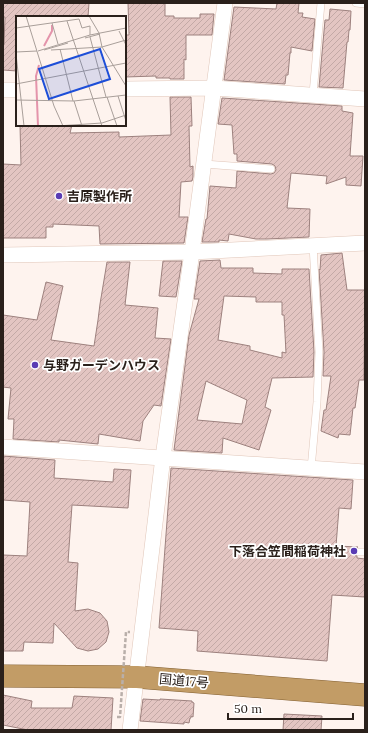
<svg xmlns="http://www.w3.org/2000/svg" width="368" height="733" font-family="Lora,'Noto Sans JP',serif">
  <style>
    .building { fill: url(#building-hatch); stroke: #9d817e; fill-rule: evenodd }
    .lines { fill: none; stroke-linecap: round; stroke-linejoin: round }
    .service-casing { stroke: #e0c6b9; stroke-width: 8 }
    .minor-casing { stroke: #e0c6b9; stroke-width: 16 }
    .trunk-casing { stroke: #836033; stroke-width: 23 }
    .service { stroke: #fff; stroke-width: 7 }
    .minor { stroke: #fff; stroke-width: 15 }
    .trunk { stroke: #c29c66; stroke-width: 22 }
    .path-bridge { stroke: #b9afaa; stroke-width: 2.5; stroke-dasharray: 4 2; stroke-linecap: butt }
    .poi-dot { fill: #5a3cb4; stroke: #fff; stroke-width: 1.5 }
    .labels { text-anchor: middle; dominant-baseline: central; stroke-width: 3.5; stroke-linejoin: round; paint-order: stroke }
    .poi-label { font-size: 13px; font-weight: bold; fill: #2a201b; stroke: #fff; text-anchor: start }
    .street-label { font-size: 13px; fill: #2a201b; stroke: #fff }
    .inset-river { fill: none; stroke: #e494ab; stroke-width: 2 }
    .inset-road { fill: none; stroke: #a99f9a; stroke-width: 1 }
    .view { fill: #1d4ed8; fill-opacity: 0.15; stroke: #1d4ed8; stroke-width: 2 }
    .inset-edge { fill: none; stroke: #2a201b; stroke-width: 2 }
  </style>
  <defs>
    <pattern id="building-hatch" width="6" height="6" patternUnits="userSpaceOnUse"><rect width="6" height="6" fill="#e3c5c2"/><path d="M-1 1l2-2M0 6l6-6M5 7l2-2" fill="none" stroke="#c3a9a6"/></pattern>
  </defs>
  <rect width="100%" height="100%" fill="#fef3ee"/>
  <g class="building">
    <path d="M3,3H89L88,17H17V71L3,70V45H4L5,17H3Z"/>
    <path d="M128,3H165V16H174V18H200V14H214L212,35H186V60L184,59V79H170V78H156V76L125,77V35H129Z"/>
    <path d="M277,3H299L298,13H303L302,17L315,19L312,51L291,47V53H290L288,75H286L285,84L224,80L234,7L276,9Z"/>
    <path d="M330,9L351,11L350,30H349L348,42H347L343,88L319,87L325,20H329Z"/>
    <path d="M170,97H191L192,126H189L190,167L193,166V177L192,181L181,182L179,217H188L184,243L100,244L99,226L53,224V227H46V238H3V164L21,165L20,125H72L70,133L119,132V137L171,135Z"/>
    <path d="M222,98L342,106V111L353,113L350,156H363L361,186L346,185V177L326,184L327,176L291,173L287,208L310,209L309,237L267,239H256L229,234L228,241L219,240V242H202L206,219H207L210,186L236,188L237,171L271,174L274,173L276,170L275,166L272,164L237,161V154H234L232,125L218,124Z"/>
    <path d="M342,253L347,290H365L364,380H359L355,408H353L350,435L339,434L338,438L321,431L324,410H326L331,376H323L324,352L319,269L320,270L321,255Z"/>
    <path d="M220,260L221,268H253V273L282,274V269H309L314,352L313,377L272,378L265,407L271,410L259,450L223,438L222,453L174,450L189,335L199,299H194L200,261ZM224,296L256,297V302H282V315H284L286,353L282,352V358L250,350V346L218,340ZM206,381L247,400L242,424L197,420Z"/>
    <path d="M163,261H182L176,297L159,296Z"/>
    <path d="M107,262H130L125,305L158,308L155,338L171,339L161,406L154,405L143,421L140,441L99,434L98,444L59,440V442L13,439L14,419H8L11,388L3,387V315L37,320L46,282L63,286L51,340L94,346L98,320L100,304Z"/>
    <path d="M3,456L55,460L54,478L113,482L114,469L131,470L128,508L72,505L68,562L78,563L75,611L88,609L100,613L107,621L109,632L106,642L98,649L88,651L77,648L54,623L53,643L24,642L23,651H3V555L27,556L30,502L3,500Z"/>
    <path d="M171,468L353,480L351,509L339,508L336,546L358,547L355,549L354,552L355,555L357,556V558L365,559V597L332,595L327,661L197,651L198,631L159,628Z"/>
    <path d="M3,695L32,701L31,708H72L74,696L113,698L111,730H28L3,725Z"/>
    <path d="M143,699L160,700V699L192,701V702L194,703L193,717L191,716V718H190L189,723L184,722V724L140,721Z"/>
    <path d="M284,714L322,716L321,730H283Z"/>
  </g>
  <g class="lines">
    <g class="service-casing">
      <g id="service">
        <path d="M356,3L365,4"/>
        <path d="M313,94L321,3"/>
        <path d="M204,164L271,169"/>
        <path d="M311,469L317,402L319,352L313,245"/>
        <path d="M359,552H365"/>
      </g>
    </g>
    <g class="minor-casing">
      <g id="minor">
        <path d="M125,89L214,88L365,99"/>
        <path d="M3,90H17"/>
        <path d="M3,255L192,252L365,243"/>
        <path d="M3,447L365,472"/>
        <path d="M130,730L163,457L192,252L225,3"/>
      </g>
    </g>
    <g class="trunk-casing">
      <path id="trunk" d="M3,676L137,677L365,695"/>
    </g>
    <use href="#service" class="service"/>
    <use href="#minor" class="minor"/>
    <use href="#trunk" class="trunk"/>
    <path class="path-bridge" d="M117,717H120L126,632H130"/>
  </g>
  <g class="poi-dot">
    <circle cx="59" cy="196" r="4"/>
    <circle cx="35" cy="365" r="4"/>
    <circle cx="354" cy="551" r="4"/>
  </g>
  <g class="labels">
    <g class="poi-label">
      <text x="67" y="196">吉原製作所</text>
      <text x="43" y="365">与野ガーデンハウス</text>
      <text x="346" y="551" text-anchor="end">下落合笠間稲荷神社</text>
    </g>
    <g class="street-label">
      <text transform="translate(184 681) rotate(5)">国道17号</text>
    </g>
  </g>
  <g transform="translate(16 16)">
    <rect width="110" height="110" fill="#fef3ee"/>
    <path class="inset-river" d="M28,30L36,15V9M22,110L20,60L23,49"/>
    <path class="inset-road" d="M10,0L38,90L47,110M73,0L83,17L86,31L110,70M51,5L86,110M36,7L42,28M0,12L63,3L66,12L74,10V19M103,15L110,29M74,21L90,81M69,22L84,18M44,33L57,85M28,34L52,27M35,34L86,31L110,24M22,35L74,19L110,12M0,36L21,35M0,38L8,110M0,68L110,47M102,80L110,105M91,81L101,110M0,84L58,85L110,79M58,85L66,110M41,110L86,107L110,99"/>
    <path class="view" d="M84,33L94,63L33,83L23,53Z"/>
    <rect width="110" height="110" class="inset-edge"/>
  </g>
  <rect width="368" height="733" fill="none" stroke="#2a201b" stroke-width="8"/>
  <path d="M228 713v6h125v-6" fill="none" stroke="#2a201b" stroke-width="2"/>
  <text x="234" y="713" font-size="12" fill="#2a201b" stroke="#ffffff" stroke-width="3" paint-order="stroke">50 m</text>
</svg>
